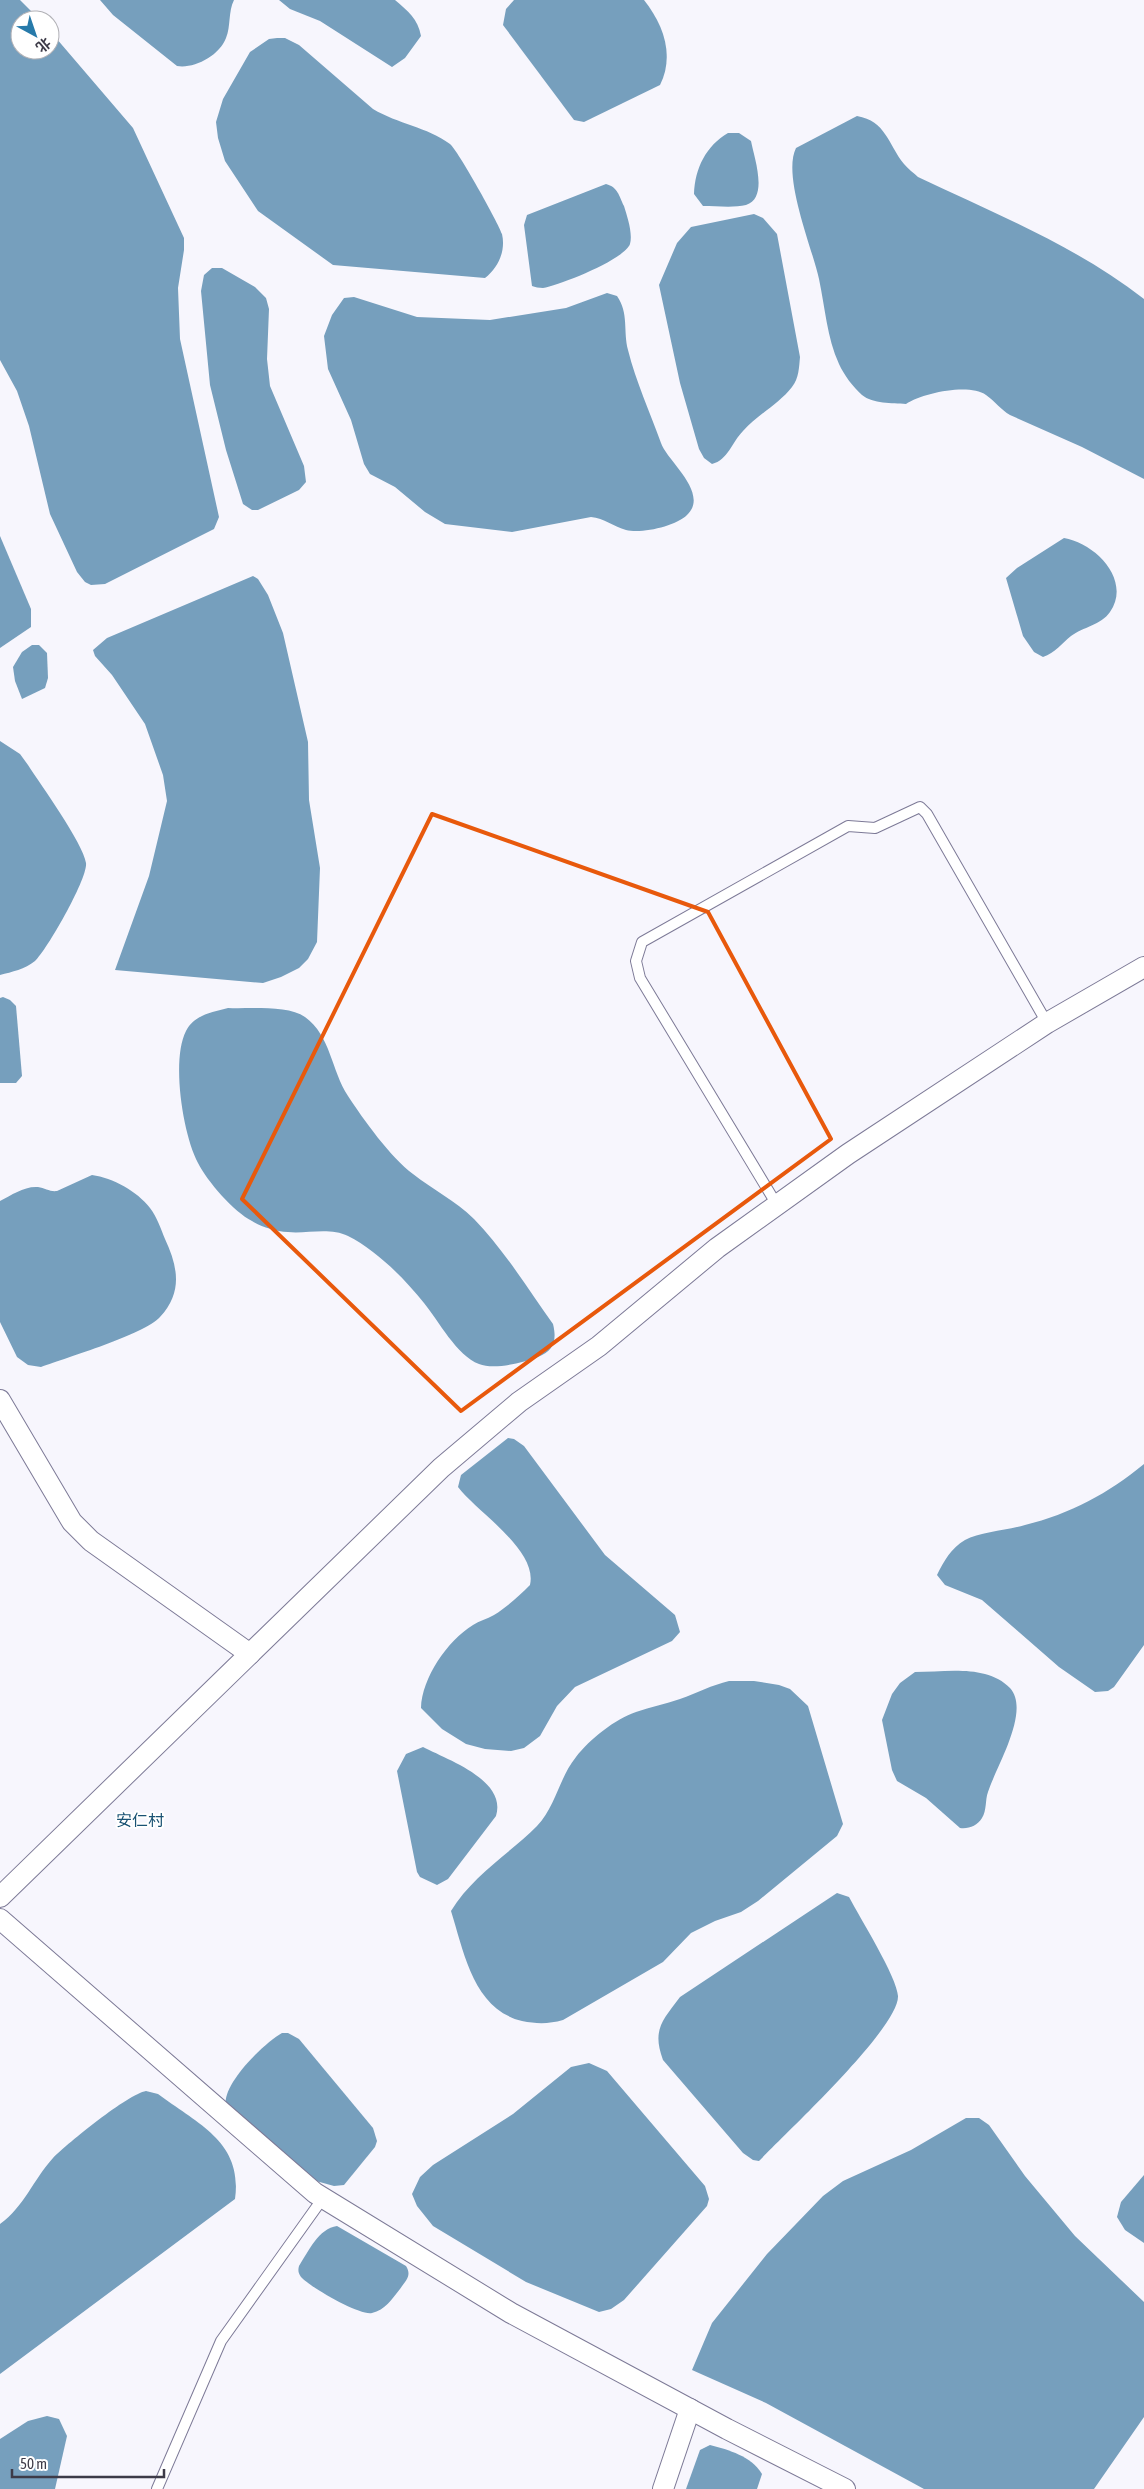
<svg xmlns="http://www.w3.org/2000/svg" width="1144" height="2489" font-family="'Asap Condensed','Noto Sans SC',sans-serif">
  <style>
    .water { fill: #769fbd }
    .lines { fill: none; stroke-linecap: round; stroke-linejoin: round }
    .lane-casing { stroke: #7d7a97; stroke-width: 12 }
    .street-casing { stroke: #7d7a97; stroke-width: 22 }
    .lane { stroke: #fff; stroke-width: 10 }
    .street { stroke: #fff; stroke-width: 20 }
    .marked { fill: none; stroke: #e8590c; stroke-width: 4; stroke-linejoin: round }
    .labels { text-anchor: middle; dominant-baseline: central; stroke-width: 4; stroke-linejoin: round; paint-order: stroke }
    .quarter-label { font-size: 16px; fill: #195273; stroke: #fff }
  </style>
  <rect width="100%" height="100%" fill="#f7f6fd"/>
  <g class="water">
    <path d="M0,0H20L40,20H20V50H50V31L133,128L184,238V250L178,288L180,339L219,517L214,529L105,584L91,585L85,582L77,572L50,514L29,426L17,391L0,360Z"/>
    <path d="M100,0H234C228,12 231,26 226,38C219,56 194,69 177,66L113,15Z"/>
    <path d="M279,0H395C408,11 418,19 421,36L405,58L392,67L320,21L290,9Z"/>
    <path d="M514,0H644C663,24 675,55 660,85L584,122L574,120L503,25L506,9Z"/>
    <path d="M277,38H285L299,45L373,109C398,124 427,127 450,144C457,149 499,224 502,234C506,251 498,268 485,278L333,265L258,211L225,161L218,138L216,122L223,99L250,52L269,39Z"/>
    <path d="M857,116C886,121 888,144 904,164C908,169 914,173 918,177C996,214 1076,246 1144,299V479L1082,447L1010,415C1001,410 995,401 986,395C969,383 923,393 906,404C892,403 873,404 862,395C853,387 844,375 839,364C827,338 825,307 819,279C812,247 782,176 796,148Z"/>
    <path d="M728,133H739L751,141C754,157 769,198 746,205C734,208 716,206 703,206L694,194C695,168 706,146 728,133Z"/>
    <path d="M606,184C618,187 619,196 624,206C627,216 633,233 630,244C624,260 560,285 543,288C539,288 535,287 532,286L524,225L527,215Z"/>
    <path d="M754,214L763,218L777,234L800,357C799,367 799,378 792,387C779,404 757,415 743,431C732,442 728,460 712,464L704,458L699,449L680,383L659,285L677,243L691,227Z"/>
    <path d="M212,268H222L255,287L266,298L269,309L267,359L270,386L304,466L306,482L299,490L258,510H252L243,504L226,450L210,385L201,291L204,275Z"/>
    <path d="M607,293L617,296C629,313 623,331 628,350C636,382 650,412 661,443C667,461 710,493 687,515C676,526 642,534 626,530C614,527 604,518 591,517L512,532L445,524L425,512L395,487L370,474L364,464L351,420L328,369L324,336L332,315L344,298L354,297L417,317L490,320L566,308Z"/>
    <path d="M0,536L31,609V627L0,648Z"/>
    <path d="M1064,538C1095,543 1132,580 1110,612C1101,625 1083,627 1071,636C1062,643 1055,653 1043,657L1034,652L1023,636L1006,578L1017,568Z"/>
    <path d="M253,576L258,579L268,595L283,633L308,742L309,800L320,868L317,942L308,959L299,968L281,977L263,983L115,970L149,876L167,801L163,775L145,724L112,675L95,656L93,650L107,638Z"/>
    <path d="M32,645H39L47,653L48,678L45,688L22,699L15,681L13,667L22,652Z"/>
    <path d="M0,741L20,754L28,765C41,785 83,843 86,863C88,878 47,950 35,961C25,969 12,972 0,975Z"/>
    <path d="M3,997L10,1000L16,1006L22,1076L16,1083H0V998Z"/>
    <path d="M228,1008C249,1009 288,1005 305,1017C331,1036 331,1070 348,1096C363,1119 391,1158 413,1174C433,1190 455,1200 474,1219C504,1250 528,1289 553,1324C557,1340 554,1351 538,1357C522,1363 494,1370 479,1364C457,1356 438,1320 424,1303C404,1278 376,1250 348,1236C330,1227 306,1234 288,1232C275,1231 262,1227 252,1221C234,1212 207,1181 198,1163C183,1135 171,1060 186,1031C194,1015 212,1012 228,1008Z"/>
    <path d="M92,1175C113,1178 137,1191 150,1208C157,1217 161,1229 165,1239C178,1267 183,1292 160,1317C143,1335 68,1357 41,1367L28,1365L17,1357L0,1322V1201C12,1195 24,1186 38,1187C45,1188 50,1192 57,1191Z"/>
    <path d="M508,1438L514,1439L524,1446L605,1555L675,1615L680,1632L672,1641L575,1687L557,1706L540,1736L524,1748L511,1751L485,1749L466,1744L442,1729L421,1708C422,1678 447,1641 473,1625C479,1621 487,1619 494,1615C507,1607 519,1596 530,1585C538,1550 477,1512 458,1487L461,1475Z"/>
    <path d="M1144,1464V1645L1114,1687L1108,1691L1095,1692L1059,1667L982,1600L945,1585L937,1575C944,1561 951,1548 965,1540C980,1532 1008,1530 1025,1525C1070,1514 1109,1493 1144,1464Z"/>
    <path d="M915,1672C945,1672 987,1664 1010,1688C1031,1711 996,1767 988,1792C985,1800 987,1810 982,1818C977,1826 969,1829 960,1828L926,1798L897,1781L892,1770L882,1720L892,1694L900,1683Z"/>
    <path d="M729,1681H754L779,1685L790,1689L808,1706L843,1824L837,1836L758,1901L741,1912L715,1921L691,1933L663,1962L563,2020C549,2024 537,2024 522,2021C473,2009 464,1952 451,1911C472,1876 509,1854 537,1826C556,1806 559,1778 576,1757C590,1739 615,1719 636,1712C651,1707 665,1704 680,1699C697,1693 712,1685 729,1681Z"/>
    <path d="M423,1747C448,1760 507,1780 496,1816L448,1879L437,1885L420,1877L417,1872L397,1771L406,1754Z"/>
    <path d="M837,1893L849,1897C860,1918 897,1977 898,1996C899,2028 785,2134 759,2161L753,2160L743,2153L663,2060C652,2030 662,2021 680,1997Z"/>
    <path d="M282,2033H288L299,2039L373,2128L377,2141L375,2147L344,2185L334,2186L316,2181L226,2106C221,2085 264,2043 282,2033Z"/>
    <path d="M589,2063L607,2071L705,2186L709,2199L707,2206L624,2300L611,2309L599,2312L526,2282L433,2226L417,2206L412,2194L420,2177L433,2165L513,2114L571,2067Z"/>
    <path d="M146,2091L158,2094C198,2124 243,2142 235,2199L0,2374V2224C24,2207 33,2180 53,2158C68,2143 128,2094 146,2091Z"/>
    <path d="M966,2118H979L989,2125L1025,2176L1075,2236L1144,2302V2417L1094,2489H924L766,2403L692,2370L712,2323L767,2254L823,2196L843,2181L911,2150Z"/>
    <path d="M1144,2175V2243L1125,2230L1117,2217L1121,2202Z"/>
    <path d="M337,2226L406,2266C412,2276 406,2280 400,2289C392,2299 385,2310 372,2313C360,2316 310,2287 301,2277C298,2273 298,2270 299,2266C308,2252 319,2228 337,2226Z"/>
    <path d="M47,2416L59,2419L67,2436L55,2489H0V2439L28,2421Z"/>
    <path d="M710,2445C729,2450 751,2456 762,2474L757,2489H686L700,2450Z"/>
  </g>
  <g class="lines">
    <g class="lane-casing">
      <g id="lane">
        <path d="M777,1205L640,978L636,961L642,942L848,826L875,828L920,807L927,814L1047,1023"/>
        <path d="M157,2489L221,2341L323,2198"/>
      </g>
    </g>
    <g class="street-casing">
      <g id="street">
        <path d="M0,1400L72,1522L91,1541L250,1654"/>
        <path d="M0,1897L441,1468L519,1402L599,1346L717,1248L848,1154L1047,1023L1144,967"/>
        <path d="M0,1919L315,2193L511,2313L727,2429L845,2489"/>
        <path d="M663,2489L690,2409"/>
      </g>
    </g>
    <use href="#lane" class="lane"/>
    <use href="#street" class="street"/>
  </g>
  <path class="marked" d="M432,814L708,912L831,1139L461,1411L242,1199Z"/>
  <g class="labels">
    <g class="quarter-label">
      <text x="140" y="1820">安仁村</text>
    </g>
  </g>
  <g transform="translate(35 35) rotate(140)"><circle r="24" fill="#ffffff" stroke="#b1b1b6"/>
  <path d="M0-4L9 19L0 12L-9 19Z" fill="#277aaa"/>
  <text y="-8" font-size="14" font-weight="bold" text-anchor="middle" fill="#3d3b48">北</text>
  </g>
  <path d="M12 2469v8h152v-8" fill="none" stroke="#3d3b48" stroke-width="2.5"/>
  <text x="20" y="2469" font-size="15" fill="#3d3b48" stroke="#ffffff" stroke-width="4" paint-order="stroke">50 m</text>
</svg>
